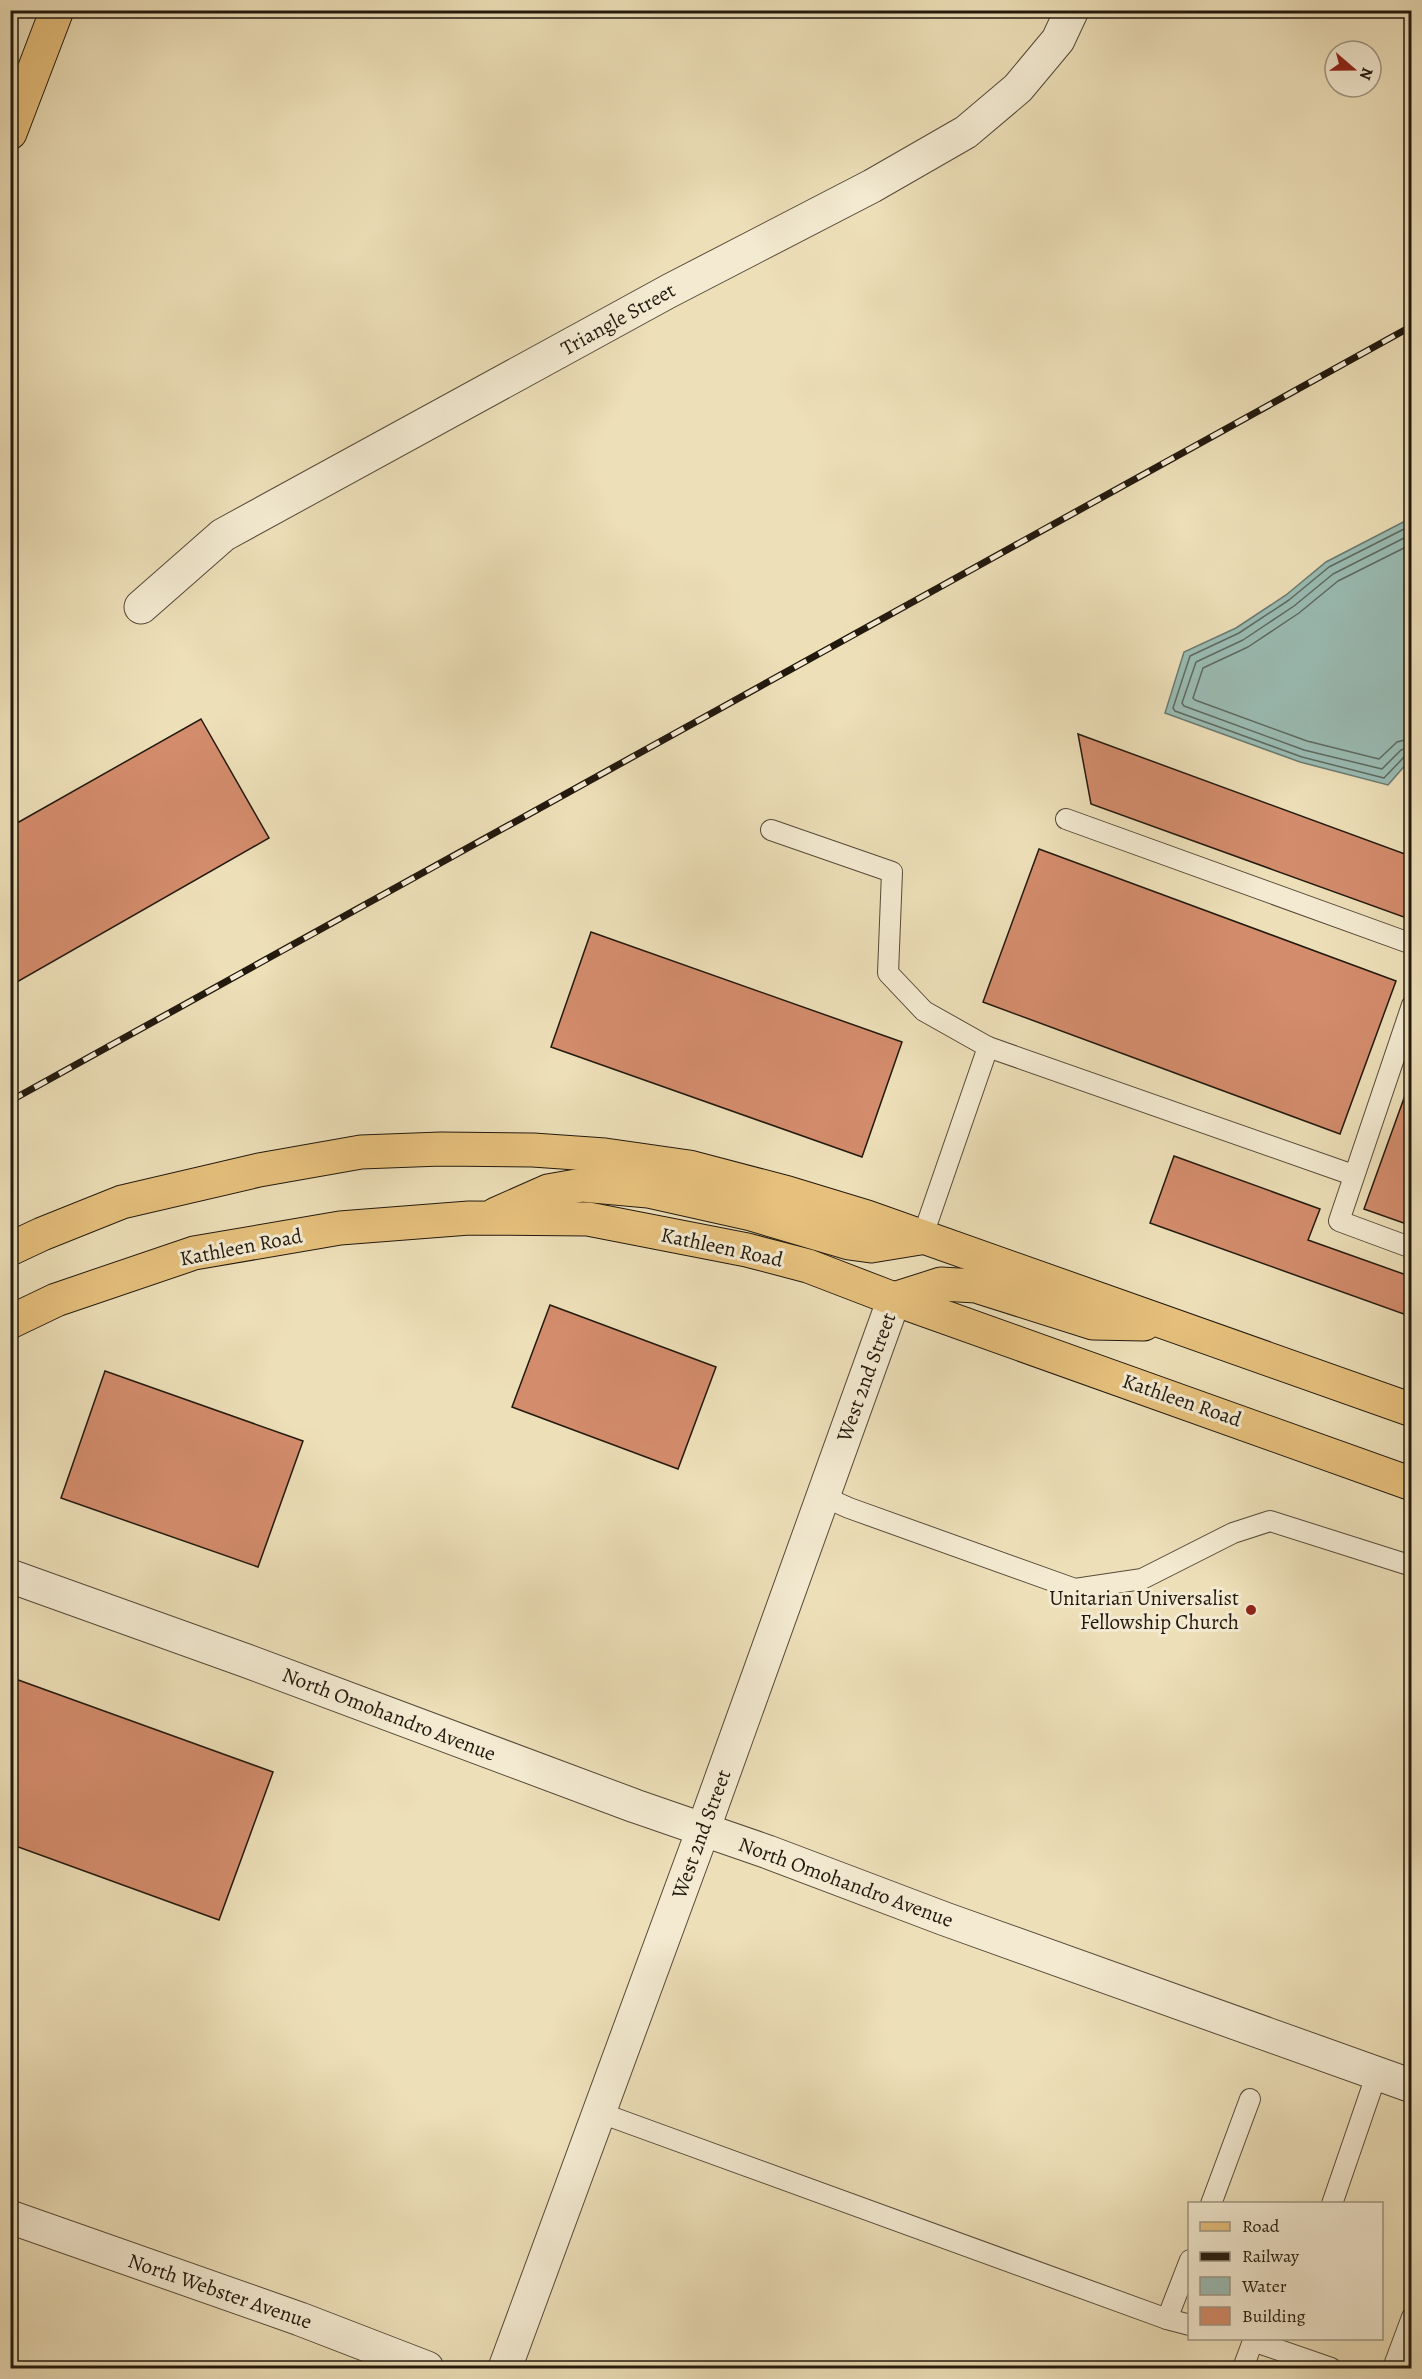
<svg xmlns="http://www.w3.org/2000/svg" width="1422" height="2379" font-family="Alegreya,serif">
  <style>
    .water { fill: #9abcb4; stroke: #6a7b72; stroke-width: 1.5 }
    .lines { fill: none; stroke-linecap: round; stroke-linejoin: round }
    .shore { stroke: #5e6a61; stroke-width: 1.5 }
    .building { fill: #d38c6c; stroke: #22190e; stroke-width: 1.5 }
    .service-casing { stroke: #554a38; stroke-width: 22 }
    .minor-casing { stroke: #554a38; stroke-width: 35 }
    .tertiary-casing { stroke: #554a38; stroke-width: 35 }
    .primary-casing { stroke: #22190e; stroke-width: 35 }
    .service { stroke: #f3ead1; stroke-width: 20 }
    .minor { stroke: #f3ead1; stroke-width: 33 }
    .tertiary { stroke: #f3ead1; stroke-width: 33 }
    .primary { stroke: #e6c07c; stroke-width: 33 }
    .rail-casing { stroke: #22190e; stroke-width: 7 }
    .rail { stroke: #f3ead1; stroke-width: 4.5; stroke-dasharray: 14; stroke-linecap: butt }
    .poi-dot { fill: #8f2418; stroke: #f3ead1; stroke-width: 2 }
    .labels { text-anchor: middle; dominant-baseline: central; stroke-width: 6; stroke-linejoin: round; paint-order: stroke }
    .street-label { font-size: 21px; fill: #22190e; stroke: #f3ead1 }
    .poi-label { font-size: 21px; fill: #22190e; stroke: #f3ead1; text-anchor: end }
  </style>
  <rect width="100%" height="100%" fill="#eddfb8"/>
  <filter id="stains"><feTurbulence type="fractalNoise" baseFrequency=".00333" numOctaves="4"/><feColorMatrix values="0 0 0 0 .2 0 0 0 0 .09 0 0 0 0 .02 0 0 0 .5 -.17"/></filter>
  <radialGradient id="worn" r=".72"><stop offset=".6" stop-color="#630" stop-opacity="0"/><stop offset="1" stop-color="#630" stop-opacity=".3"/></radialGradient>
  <path class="water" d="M1411,518V753L1408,762L1388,785L1300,762L1165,713L1184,652L1236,628L1286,595L1326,562Z"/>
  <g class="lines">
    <g class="shore">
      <path d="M1412,525L1329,567L1289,600L1239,633L1190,656L1173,708L1175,711L1302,757L1384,778L1405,756L1412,755"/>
      <path d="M1412,534L1333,574L1294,606L1243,640L1196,662L1182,703L1184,706L1304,750L1382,769L1401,750L1412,747"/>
      <path d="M1412,544L1338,581L1299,613L1248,647L1203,668L1193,698L1195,700L1307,741L1379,759L1397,742L1412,738"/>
    </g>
  </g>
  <g class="building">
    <path d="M201,719L269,838L10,986V827Z"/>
    <path d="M1078,734L1405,854L1412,892V920L1091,804Z"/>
    <path d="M1039,849L1396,981L1340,1134L983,1002Z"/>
    <path d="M591,932L902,1042L862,1157L551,1047Z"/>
    <path d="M1412,1076V1226L1364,1209Z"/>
    <path d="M1174,1156L1320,1209L1308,1240L1412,1277V1317L1150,1223Z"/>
    <path d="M550,1305L716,1367L678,1469L512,1407Z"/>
    <path d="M105,1371L303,1441L258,1567L61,1498Z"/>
    <path d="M10,1677L273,1772L219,1920L10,1844Z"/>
  </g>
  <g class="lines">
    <g class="service-casing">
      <g id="service">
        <path d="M1066,819L1412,944"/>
        <path d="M771,830L892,872L888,973L924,1011L988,1047L922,1238"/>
        <path d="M1412,1005L1339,1221L1412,1248"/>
        <path d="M988,1047L1353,1175"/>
        <path d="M822,1496L849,1508L1075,1589L1142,1579L1233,1533L1270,1521L1412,1566"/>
        <path d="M598,2112L1167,2319L1190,2325"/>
        <path d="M1211,2204L1250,2099"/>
        <path d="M1332,2204L1377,2073"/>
        <path d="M1167,2319L1190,2260"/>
        <path d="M1243,2368L1253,2341L1331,2368"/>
        <path d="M1393,2368L1412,2317"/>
      </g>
    </g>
    <g class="minor-casing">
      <g id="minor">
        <path d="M141,607L223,535L669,291L872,186L966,132L1018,88L1058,40L1072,10"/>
        <path d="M10,1576L247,1661L635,1806L768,1852L945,1919L1412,2086"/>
        <path d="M10,2217L300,2319L427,2368"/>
      </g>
    </g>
    <g class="tertiary-casing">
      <path id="tertiary" d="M505,2368L703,1830L894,1299"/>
    </g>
    <g class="primary-casing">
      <g id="primary">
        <path d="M10,133L57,10"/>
        <path d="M496,1214L548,1191L582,1185L648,1191L751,1214L849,1243L871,1246L920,1238"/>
        <path d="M10,1249L42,1234L122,1202L259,1170L361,1152L441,1149L533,1150L605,1155L689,1167L788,1193L867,1217L1412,1410"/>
        <path d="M894,1299L941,1284L976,1286L1093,1323L1144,1324"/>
        <path d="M10,1322L56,1300L194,1253L340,1228L469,1218L588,1219L747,1250L808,1266L894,1299L1412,1484"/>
      </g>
    </g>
    <use href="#service" class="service"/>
    <use href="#minor" class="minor"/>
    <use href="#tertiary" class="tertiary"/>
    <use href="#primary" class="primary"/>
    <g class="rail-casing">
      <path id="rail" d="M10,1101L1412,326"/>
    </g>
    <use href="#rail" class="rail"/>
  </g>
  <circle class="poi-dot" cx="1251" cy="1610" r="6"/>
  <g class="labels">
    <g class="street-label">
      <text transform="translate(618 319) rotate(-29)">Triangle Street</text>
      <text transform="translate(241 1247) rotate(-11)">Kathleen Road</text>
      <text transform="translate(722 1247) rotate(12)">Kathleen Road</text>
      <text transform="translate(866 1377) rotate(-70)">West 2nd Street</text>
      <text transform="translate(1182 1400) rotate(19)">Kathleen Road</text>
      <text transform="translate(389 1714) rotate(21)">North Omohandro Avenue</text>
      <text transform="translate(701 1834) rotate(-70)">West 2nd Street</text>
      <text transform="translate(846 1882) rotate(20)">North Omohandro Avenue</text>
      <text transform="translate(220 2291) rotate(19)">North Webster Avenue</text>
    </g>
    <g class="poi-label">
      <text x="1239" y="1598">Unitarian Universalist<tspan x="1239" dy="24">Fellowship Church</tspan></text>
    </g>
  </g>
  <rect width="1422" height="2379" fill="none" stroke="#eddfb8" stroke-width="36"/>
  <rect x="12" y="12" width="1398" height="2355" fill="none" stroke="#22190e" stroke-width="3"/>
  <rect x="18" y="18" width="1386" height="2343" fill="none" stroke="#22190e" stroke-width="1.5"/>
  <rect x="1188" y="2202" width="195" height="138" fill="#f3ead1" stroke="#9f9683" stroke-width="1.5"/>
  <rect x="1200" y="2222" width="30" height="9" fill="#e6c07c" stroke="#9f9683" stroke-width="1.5"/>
  <text x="1242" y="2232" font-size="18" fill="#22190e">Road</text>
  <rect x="1200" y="2252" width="30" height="9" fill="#22190e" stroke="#9f9683" stroke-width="1.5"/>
  <text x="1242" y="2262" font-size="18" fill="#22190e">Railway</text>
  <rect x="1200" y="2277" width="30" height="18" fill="#9abcb4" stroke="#9f9683" stroke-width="1.5"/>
  <text x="1242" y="2292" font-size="18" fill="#22190e">Water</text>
  <rect x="1200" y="2307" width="30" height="18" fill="#d38c6c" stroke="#9f9683" stroke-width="1.5"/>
  <text x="1242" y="2322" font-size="18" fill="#22190e">Building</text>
  <g transform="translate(1353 69) rotate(110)"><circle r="28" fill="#f3ead1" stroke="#9f9683" stroke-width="1.5"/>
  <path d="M0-4.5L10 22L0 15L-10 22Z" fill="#8f2418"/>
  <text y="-9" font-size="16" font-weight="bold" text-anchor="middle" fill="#22190e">N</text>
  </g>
  <rect width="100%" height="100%" filter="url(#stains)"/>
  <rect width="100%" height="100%" fill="url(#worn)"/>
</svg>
